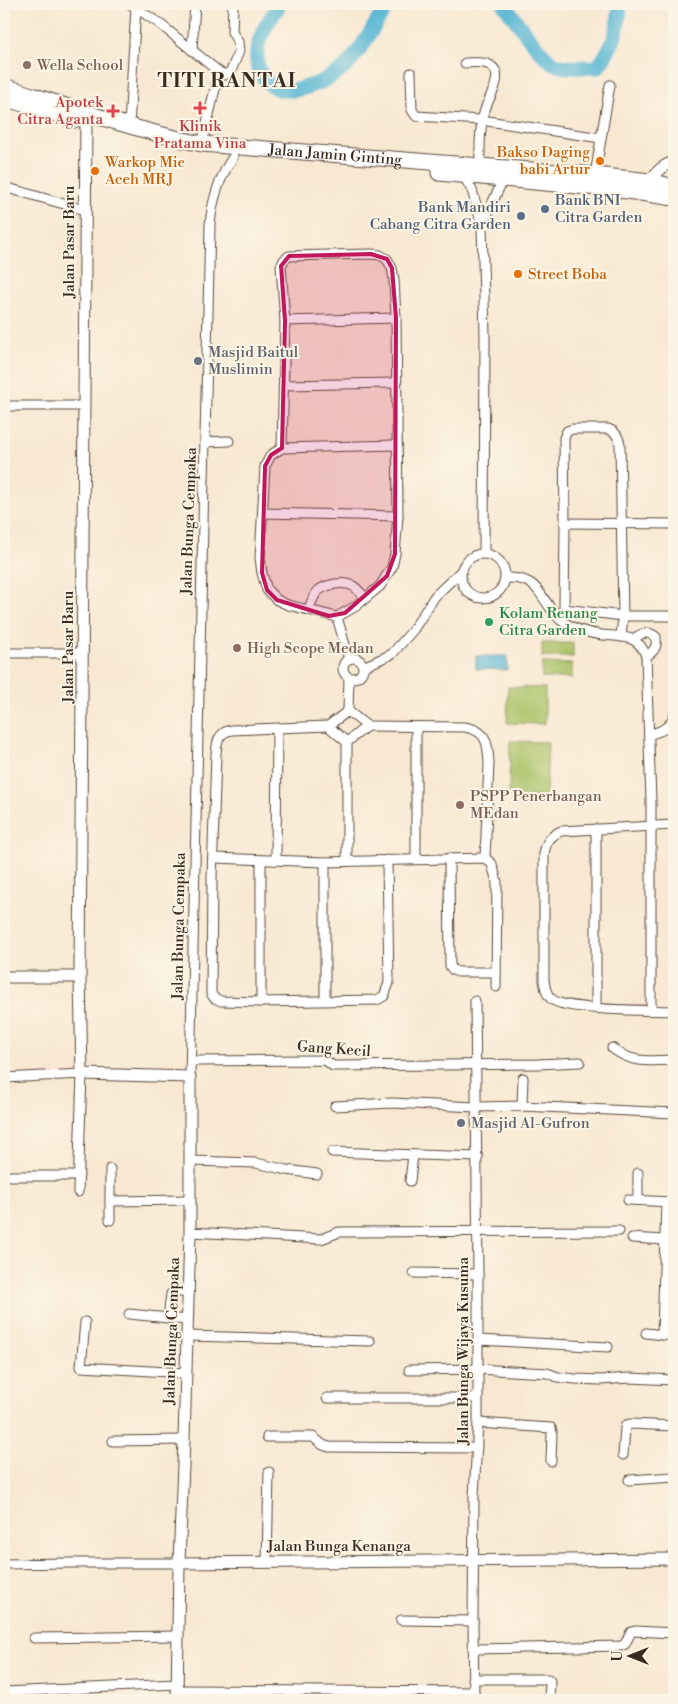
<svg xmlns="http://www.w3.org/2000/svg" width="678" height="1704" font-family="'Libre Bodoni',serif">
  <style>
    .green { fill: #aac267; stroke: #727642 }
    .water { fill: #56b6d4; stroke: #487079 }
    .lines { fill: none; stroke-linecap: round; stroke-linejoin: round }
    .river { stroke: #56b6d4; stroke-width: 15 }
    .minor-casing { stroke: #574639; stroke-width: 11 }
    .tertiary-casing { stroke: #574639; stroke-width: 13 }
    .primary-casing { stroke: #574639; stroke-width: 17 }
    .minor { stroke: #fff; stroke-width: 9 }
    .tertiary { stroke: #fff; stroke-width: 11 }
    .primary { stroke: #fff; stroke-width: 15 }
    .marked { fill: #c2185b; fill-opacity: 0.2; stroke: #c2185b; stroke-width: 4; stroke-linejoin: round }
    .education-dot { fill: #8d6e63; stroke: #fcf5e5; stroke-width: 2 }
    .health-dot { fill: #e0444e; stroke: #fcf5e5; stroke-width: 2 }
    .food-dot { fill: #e8710a; stroke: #fcf5e5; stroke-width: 2 }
    .service-dot { fill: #5c6f8a; stroke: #fcf5e5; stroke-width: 2 }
    .worship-dot { fill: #6b7280; stroke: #fcf5e5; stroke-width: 2 }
    .leisure-dot { fill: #2e9e5b; stroke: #fcf5e5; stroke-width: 2 }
    .labels { text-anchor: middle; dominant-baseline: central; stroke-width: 4; stroke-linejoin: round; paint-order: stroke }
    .education-label { font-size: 15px; fill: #785e54; stroke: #fcf5e5; text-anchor: start }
    .health-label { font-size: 15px; fill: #be3a42; stroke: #fcf5e5; text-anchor: end }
    .food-label { font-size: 15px; fill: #c56008; stroke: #fcf5e5; text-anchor: start }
    .street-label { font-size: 15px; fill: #3b2a1e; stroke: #fcf5e5 }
    .service-label { font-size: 15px; fill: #4e5e75; stroke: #fcf5e5; text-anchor: start }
    .worship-label { font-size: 15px; fill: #5b616d; stroke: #fcf5e5; text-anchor: start }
    .leisure-label { font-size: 15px; fill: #27864d; stroke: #fcf5e5; text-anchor: start }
    .district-label { font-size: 20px; font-weight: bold; letter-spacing: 1px; fill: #3b2a1e; stroke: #fcf5e5 }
  </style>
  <rect width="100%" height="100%" fill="#fcf5e5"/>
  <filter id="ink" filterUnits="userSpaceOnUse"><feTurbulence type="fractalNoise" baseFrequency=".02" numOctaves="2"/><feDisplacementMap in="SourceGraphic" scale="10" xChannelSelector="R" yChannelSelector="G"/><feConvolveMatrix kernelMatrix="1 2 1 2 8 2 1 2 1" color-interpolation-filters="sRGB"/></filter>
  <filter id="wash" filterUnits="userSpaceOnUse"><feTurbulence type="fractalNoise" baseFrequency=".0096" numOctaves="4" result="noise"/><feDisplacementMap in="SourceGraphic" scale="20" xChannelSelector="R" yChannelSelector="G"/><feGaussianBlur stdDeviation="1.12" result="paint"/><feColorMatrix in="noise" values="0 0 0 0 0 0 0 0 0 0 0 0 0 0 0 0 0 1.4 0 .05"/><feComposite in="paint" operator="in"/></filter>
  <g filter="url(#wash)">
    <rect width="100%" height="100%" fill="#f8e8d2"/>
    <g class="green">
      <rect x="542" y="643" width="31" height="14"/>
      <path d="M542,663L572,664V678H542Z"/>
      <path d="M508,687L545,688V724L507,723Z"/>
      <path d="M510,741L548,742L546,797L509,796Z"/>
    </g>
    <path class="water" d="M476,656H507V670L476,669Z"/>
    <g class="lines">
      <g class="river">
        <path d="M280,4C270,19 259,34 257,52C256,61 258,70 263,77C280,103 318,85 339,72C356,61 376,22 388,4"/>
        <path d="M504,4C515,19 539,55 555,64C564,69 587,67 598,67C615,42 618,33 620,4"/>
      </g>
    </g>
  </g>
  <g filter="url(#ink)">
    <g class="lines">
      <g class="minor-casing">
        <g id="minor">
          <path d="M130,4L160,24L219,72L225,75L231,71L239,51L238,42L232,32L233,4"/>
          <path d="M192,50L195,4"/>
          <path d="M465,63C474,63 489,60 495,70C501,81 489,97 486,107C479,126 480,146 480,166"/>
          <path d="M411,73L412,110L416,116L481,120L601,138"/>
          <path d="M129,126L136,7"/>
          <path d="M202,144L219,72"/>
          <path d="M463,175L472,190L482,225L485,335L484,554"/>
          <path d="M595,175L610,85"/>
          <path d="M4,187L85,210"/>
          <path d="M483,224L504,177"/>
          <path d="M285,321L396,318"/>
          <path d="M284,385L396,383"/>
          <path d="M4,406H83"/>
          <path d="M206,442L229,441"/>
          <path d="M282,448L285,321L281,266L284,260L289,256L371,254L380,255L387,259L392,268L394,280L396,318L398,516L395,554L392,567L380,586L356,606L337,617"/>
          <path d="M263,513L398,516"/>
          <path d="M565,523L674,524"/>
          <circle cx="483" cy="576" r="22"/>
          <path d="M505,578C543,576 539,602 562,621C574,630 587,633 602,635C622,637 638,634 646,656L651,801V1010"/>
          <path d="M309,609C311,603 313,596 318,591C326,584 344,581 353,586C357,588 361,594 365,597"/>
          <path d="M564,609L623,616H674"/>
          <path d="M561,620L564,609L565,523L564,438L567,431L573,429H608C616,432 618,436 620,444L623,616L621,637"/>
          <path d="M633,639C642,633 648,630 656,637C657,647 655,651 646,656"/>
          <path d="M4,653H83"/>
          <circle cx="353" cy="668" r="10"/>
          <path d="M349,659L337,617L288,605L277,600L267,590L262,573L260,558L265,466L271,455L282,448L397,445"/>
          <path d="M363,667L392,654L413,630L435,596L461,571"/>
          <path d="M348,711L349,677"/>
          <path d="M328,726L232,730C218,732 217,742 216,754L212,878L211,993L214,998L221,1001L261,1002L377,1000L384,996L389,983L387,860"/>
          <path d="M367,726L464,727C487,730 488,743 489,763L485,858"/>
          <path d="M649,734C661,732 669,728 674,716"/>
          <path d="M347,742L367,726L348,711"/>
          <path d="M674,825L561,831C550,836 546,842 544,854V979C545,987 546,996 553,1000C569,1011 651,1010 674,1011"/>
          <path d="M213,858L325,862L485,858L492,864L497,882L496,987"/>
          <path d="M449,858L450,966L453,970L458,972H496"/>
          <path d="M416,859V727"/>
          <path d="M276,860L277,729"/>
          <path d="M347,861V742L328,726L348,711"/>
          <path d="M325,1000V862"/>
          <path d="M261,1002V860"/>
          <path d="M596,1008V829"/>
          <path d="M612,1048C632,1064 650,1061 674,1060"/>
          <path d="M191,1061L325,1060L333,1066H337L538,1064L580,1062"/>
          <path d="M190,1077L210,225C212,201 219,178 233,157"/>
          <path d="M4,1078L82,1074L78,1192"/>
          <path d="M335,1106L392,1103L476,1107L522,1106L674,1113"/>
          <path d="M522,1106L523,1078"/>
          <path d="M332,1152L478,1157"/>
          <path d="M191,1161L256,1163L287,1170L317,1174"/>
          <path d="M110,1169V1220"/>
          <path d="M638,1173V1200"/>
          <path d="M11,1176H79"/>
          <path d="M410,1181L413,1155"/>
          <path d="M628,1200L674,1202"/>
          <path d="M110,1201L190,1200"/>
          <path d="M190,1232L321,1239L339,1232L619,1231"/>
          <path d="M632,1238L664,1240"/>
          <path d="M414,1273L478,1274"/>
          <path d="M129,1314L188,1320"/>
          <path d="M168,1318L171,1294L178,1292H189"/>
          <path d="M85,1322L81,1367L186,1373"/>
          <path d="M646,1333L674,1336"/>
          <path d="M662,1335L666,1202"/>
          <path d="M188,1336L370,1341"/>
          <path d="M478,1340L608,1347"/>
          <path d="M409,1370L478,1369L547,1373L558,1377L575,1379L601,1380L629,1378L674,1380"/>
          <path d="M327,1398H478"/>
          <path d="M478,1423L551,1428L552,1432L551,1461"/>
          <path d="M267,1437H313L323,1445L329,1447L477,1448"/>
          <path d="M113,1441L184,1440"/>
          <path d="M623,1455L625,1428L626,1425L631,1424L674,1426"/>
          <path d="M629,1480L674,1477"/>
          <path d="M267,1562L269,1472"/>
          <path d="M4,1564L69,1563H179"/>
          <path d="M401,1620L473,1621"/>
          <path d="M34,1638L179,1636"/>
          <path d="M473,1649L621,1646L625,1644L631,1632L635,1631L674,1633"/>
          <path d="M473,1679H548L550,1681L549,1700"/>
          <path d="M177,1690L474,1692"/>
          <path d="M4,1692L177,1684"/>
          <path d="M474,1700L473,1621L474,1496L478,1423V1274L475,1001"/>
        </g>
      </g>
      <g class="tertiary-casing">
        <g id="tertiary">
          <path d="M86,113L80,977L82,1074L190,1077V1232L184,1440L179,1563L177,1700"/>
          <path d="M650,181C657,172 663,165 674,162"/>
          <path d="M4,977H80"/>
          <path d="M179,1563L674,1559"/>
        </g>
      </g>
      <g class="primary-casing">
        <g id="primary">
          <path id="s1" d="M4,86C69,107 134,130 202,144L595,175L650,181L674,187"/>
          <path d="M4,98L74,120"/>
          <path d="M439,173L621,190L674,198"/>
        </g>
      </g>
      <use href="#minor" class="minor"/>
      <use href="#tertiary" class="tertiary"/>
      <use href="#primary" class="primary"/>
    </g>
  </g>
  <path class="marked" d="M371,254L387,259L392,268L396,318L395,554L387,576L345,613L329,616L277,600L267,590L262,573L265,466L271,455L282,448L285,321L281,266L289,256Z"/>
  <g class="education-dot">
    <circle cx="27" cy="65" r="5"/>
    <circle cx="237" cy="648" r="5"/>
    <circle cx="460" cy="805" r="5"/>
  </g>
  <g class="health-dot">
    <path d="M197.5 100.5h5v5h5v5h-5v5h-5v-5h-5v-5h5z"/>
    <path d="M110.5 103.5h5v5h5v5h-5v5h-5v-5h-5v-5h5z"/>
  </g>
  <g class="food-dot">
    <circle cx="600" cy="161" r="5"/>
    <circle cx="95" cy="171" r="5"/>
    <circle cx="518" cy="274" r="5"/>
  </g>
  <g class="service-dot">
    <circle cx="545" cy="209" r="5"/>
    <circle cx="521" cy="216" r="5"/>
  </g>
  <g class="worship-dot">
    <circle cx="198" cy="361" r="5"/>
    <circle cx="461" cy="1123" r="5"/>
  </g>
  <circle class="leisure-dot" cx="489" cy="622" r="5"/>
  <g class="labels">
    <g class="education-label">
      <text x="37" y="65">Wella School</text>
      <text x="247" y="648">High Scope Medan</text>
      <text x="470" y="796">PSPP Penerbangan<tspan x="470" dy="17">MEdan</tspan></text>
    </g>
    <g class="health-label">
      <text x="103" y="102">Apotek<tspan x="103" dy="17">Citra Aganta</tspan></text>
      <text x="200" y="126" text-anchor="middle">Klinik<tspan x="200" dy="17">Pratama Vina</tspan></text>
    </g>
    <g class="food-label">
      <text x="590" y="152" text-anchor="end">Bakso Daging<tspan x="590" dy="17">babi Artur</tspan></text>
      <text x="105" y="162">Warkop Mie<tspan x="105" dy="17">Aceh MRJ</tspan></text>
      <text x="528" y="274">Street Boba</text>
    </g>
    <g class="street-label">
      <text stroke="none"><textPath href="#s1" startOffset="340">Jalan Jamin Ginting</textPath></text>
      <text transform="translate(69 242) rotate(-90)">Jalan Pasar Baru</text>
      <text transform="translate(189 521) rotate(-88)">Jalan Bunga Cempaka</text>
      <text transform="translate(68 647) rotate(-90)">Jalan Pasar Baru</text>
      <text transform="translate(179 926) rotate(-89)">Jalan Bunga Cempaka</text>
      <text transform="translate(334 1049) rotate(4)">Gang Kecil</text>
      <text transform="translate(172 1331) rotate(-88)">Jalan Bunga Cempaka</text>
      <text transform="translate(463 1351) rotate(-90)">Jalan Bunga Wijaya Kusuma</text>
      <text x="339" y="1546">Jalan Bunga Kenanga</text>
    </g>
    <g class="service-label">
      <text x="555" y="200">Bank BNI<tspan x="555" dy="17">Citra Garden</tspan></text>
      <text x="511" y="207" text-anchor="end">Bank Mandiri<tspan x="511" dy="17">Cabang Citra Garden</tspan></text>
    </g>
    <g class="worship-label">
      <text x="208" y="352">Masjid Baitul<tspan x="208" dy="17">Muslimin</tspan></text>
      <text x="471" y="1123">Masjid Al-Gufron</text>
    </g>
    <g class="leisure-label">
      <text x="499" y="613">Kolam Renang<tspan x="499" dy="17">Citra Garden</tspan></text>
    </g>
    <g class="district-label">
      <text x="227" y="81">TITI RANTAI</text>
    </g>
  </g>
  <rect width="678" height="1704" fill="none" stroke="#fcf5e5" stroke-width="20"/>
  <g transform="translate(630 1656) rotate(270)" stroke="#fcf5e5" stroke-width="4" paint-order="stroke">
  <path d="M0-4L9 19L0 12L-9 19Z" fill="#3b2a1e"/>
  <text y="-8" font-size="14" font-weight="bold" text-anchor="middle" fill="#3b2a1e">U</text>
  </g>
</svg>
